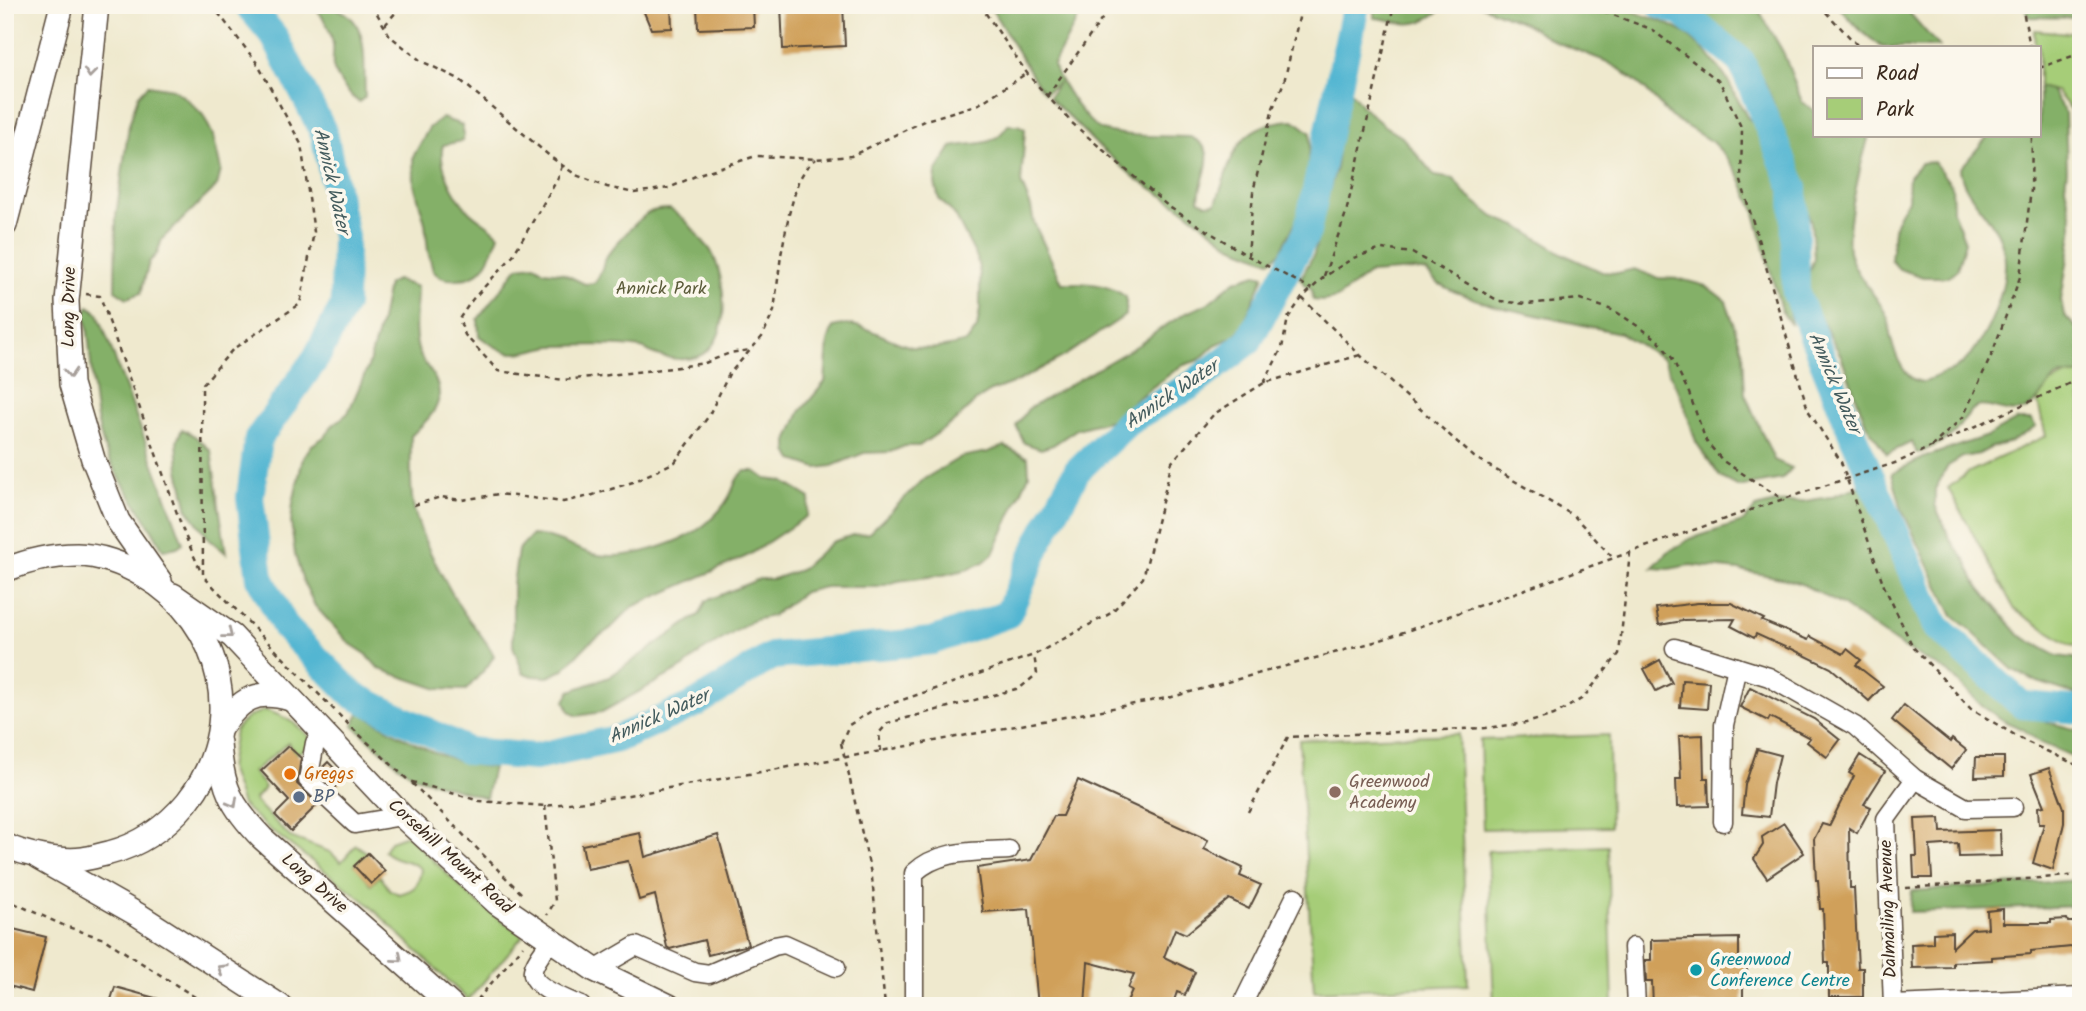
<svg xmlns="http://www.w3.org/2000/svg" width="2086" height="1011" font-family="Kalam,sans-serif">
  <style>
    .green { fill: #a6cd78; stroke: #707c4b; stroke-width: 2 }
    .forest { fill: #84b068; stroke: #606d43; stroke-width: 2 }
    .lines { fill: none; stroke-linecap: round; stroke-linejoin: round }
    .river { stroke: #53b6d2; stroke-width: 28 }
    .building { fill: #d0a05a }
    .minor-casing { stroke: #564738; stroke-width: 21 }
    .major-casing { stroke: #564738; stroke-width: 26 }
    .path { stroke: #564738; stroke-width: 2.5; stroke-dasharray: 5 5; stroke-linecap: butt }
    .minor { stroke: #fff; stroke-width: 18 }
    .major { stroke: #fff; stroke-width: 23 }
    .path-bridge { stroke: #564738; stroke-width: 2.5; stroke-dasharray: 5 5; stroke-linecap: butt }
    .oneway { stroke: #a79f9a }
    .food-dot { fill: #e8710a; stroke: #fbf7ec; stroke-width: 2.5 }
    .education-dot { fill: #8d6e63; stroke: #fbf7ec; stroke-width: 2.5 }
    .service-dot { fill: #5c6f8a; stroke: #fbf7ec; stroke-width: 2.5 }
    .culture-dot { fill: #0f9aa8; stroke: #fbf7ec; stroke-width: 2.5 }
    .labels { text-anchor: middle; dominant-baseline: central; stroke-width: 7; stroke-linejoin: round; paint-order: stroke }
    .park-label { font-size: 18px; fill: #5b5b39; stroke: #fbf7ec }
    .street-label { font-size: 18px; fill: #3b2a1e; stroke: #fbf7ec }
    .food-label { font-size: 18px; fill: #c56008; stroke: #fbf7ec; text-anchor: start }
    .education-label { font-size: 18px; fill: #785e54; stroke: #fbf7ec; text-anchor: start }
    .service-label { font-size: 18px; fill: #4e5e75; stroke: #fbf7ec; text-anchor: start }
    .culture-label { font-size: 18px; fill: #0d838f; stroke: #fbf7ec; text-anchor: start }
    .water-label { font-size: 19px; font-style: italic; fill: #435b5d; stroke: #fbf7ec }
  </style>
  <rect width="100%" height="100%" fill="#fbf7ec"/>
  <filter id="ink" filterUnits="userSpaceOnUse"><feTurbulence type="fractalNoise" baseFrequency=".0143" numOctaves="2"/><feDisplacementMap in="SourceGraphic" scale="14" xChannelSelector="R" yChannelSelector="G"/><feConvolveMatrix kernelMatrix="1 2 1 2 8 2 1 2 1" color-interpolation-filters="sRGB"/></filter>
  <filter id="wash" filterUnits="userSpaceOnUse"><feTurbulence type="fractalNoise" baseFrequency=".00686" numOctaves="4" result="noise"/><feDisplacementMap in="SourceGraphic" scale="28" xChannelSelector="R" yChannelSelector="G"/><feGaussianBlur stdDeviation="1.57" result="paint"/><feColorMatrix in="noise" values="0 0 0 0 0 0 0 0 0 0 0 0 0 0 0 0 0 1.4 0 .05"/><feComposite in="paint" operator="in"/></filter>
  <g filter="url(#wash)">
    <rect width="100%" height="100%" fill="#efe9ce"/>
    <g class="green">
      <path d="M2034,30L2081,34V183L2078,118L2056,91L2039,90V47H2035Z"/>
      <path d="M2081,369V647L2070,645L2015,610L1948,488L1969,472L2046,436L2035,391Z"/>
      <path d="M265,710C289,718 298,724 315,743L296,754L288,743L253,772L265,787L254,800L290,837L330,852L341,862L356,845L368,853L355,865L371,884L380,876L390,890L399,894C415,890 419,886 421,869C405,856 399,864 384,851L390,841L407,835L473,899L523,936L468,1000L367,903L268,828L242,805L229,768L235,730L248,717Z"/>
      <path d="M1458,734L1468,985L1314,991L1299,740Z"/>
      <path d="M1609,735L1610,827L1483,829L1480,740Z"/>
      <path d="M1608,846L1613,1006H1494L1488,851Z"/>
    </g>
    <g class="forest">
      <path d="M313,5C373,5 363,54 365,97L359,102C349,96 336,78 333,67C332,59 334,52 333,44C331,30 323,16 313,5Z"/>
      <path d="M989,5H1085L1053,65C1060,82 1085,123 1102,130C1122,137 1167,136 1190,137C1223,150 1199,177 1199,200L1207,204L1216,203C1233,157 1234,123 1294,120L1311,133L1306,195L1299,215L1280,253L1270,261L1232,246L1182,208L1135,178L1095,143L1049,97L1058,83L1045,93L1038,85Z"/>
      <path d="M1377,5H1446C1435,16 1419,26 1403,23C1393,22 1385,18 1374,18V10Z"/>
      <path d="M1480,5H1614L1666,23L1685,33L1707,53L1727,79L1747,117L1764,132L1786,209L1792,262L1788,297L1791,325L1781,310L1754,209L1738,173L1721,151L1712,142L1671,117L1644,88L1621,70L1605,61L1556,42L1524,23Z"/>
      <path d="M1682,5H1756L1783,52L1802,102L1815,111V135H1869C1862,159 1843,233 1850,255C1857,280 1881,298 1888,319C1890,323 1890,330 1890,335C1893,349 1901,373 1915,380C1925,385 1931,379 1939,375C1944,372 1950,372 1954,370C1984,352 2011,285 2004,252C1997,216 1964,200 1960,169L1989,135H2039V87L2051,90L2065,112L2067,170L2065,186L2072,218V234L2061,300L2064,315L2081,333V375C2042,373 2055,388 2030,407C2012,420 1989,402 1977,407C1968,410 1961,425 1955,432C1945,442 1930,448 1917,454L1912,442L1887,454L1867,426L1841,356L1807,294L1806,280L1814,258L1811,222L1806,208V188L1766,85L1756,67L1730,39L1723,29Z"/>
      <path d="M1837,5H1898L1908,11L1939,47H1882L1861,31Z"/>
      <path d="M2039,5H2081V18L2029,17L2025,8Z"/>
      <path d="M148,85L173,89L188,100L203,115L213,135L221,170L217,186L162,239L157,254L149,262L141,293L127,298L115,290L116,216L129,125L138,96Z"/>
      <path d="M1349,89L1362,106L1383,125L1402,137L1435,176L1454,179L1464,193L1494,217L1519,227L1565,255L1602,272L1618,273L1634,269L1658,278L1680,279L1706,286L1726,301L1743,353L1745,394L1774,460L1792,468L1782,479L1739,487L1720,477L1696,442L1683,401L1663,359L1620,333L1494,306L1453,291L1437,283L1427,272L1414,270L1370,273L1337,298L1323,301L1313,300L1312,289L1305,285L1301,278L1314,254L1325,205L1336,168L1339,141L1344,124V108Z"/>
      <path d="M442,118L462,125L464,135L462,141L443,145C437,164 455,197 469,211C478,220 490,225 499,235C491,256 484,279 458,279C447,280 441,279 433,271L428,251L425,223L414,184L413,157L429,128Z"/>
      <path d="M1008,125H1018L1025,129L1021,183L1031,207L1034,223L1062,283C1085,283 1106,282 1126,297V315L1063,357L1018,381L991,391L977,400L955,421L919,446H905L890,452L864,453L832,466L817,468L793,460L788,451V441L800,412L825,382L828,342L833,327C862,318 885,341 912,347C932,351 949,346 967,342L977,328L980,309V275L977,258L955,215L939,199L935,183L936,172L952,147C977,141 992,149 1008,125Z"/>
      <path d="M1934,162L1952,186L1953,211L1965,241L1957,270L1949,277H1923L1899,269L1891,260L1894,229L1900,212L1908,200L1909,176L1921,163Z"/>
      <path d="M670,209C686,219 689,224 700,238C704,243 708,246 711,251C726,278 734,343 697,357C684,361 667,359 654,354C649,352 645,348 640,348C612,343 581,346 554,346C540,347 520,356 507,352C497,349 487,342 479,336L478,319L518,267L535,265L544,271L562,273L585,284L594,283C602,275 601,268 606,258C610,249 639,219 648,213C655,209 663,209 670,209Z"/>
      <path d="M1256,274L1264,276L1243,325L1235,336L1215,345L1199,360L1181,366L1135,400L1115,419L1077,429L1053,445L1041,449L1024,443L1016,426L1028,409L1140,344L1160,329L1184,314L1207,304L1235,281Z"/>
      <path d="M396,280L417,287C417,309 412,331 419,353C423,363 432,371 436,381C447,405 426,421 411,436C411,456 410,477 412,497C415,529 441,574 457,602C467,621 485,636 494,656L487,667L466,690L438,689L379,669L366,654L349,643L315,606L303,581L295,555L291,522L293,503L303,458L312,445L324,437L332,426L348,413L368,367L381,321L388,284Z"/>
      <path d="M89,306L98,313L183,543L177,547L163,550C147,516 121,487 106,452C89,408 94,359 85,314Z"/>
      <path d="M2017,420H2031L2036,427L2011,442L1992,447L1979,454L1963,457L1948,466L1935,489V505L1951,541L1966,561L1976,583L2019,635L2057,656L2081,659V696L2035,681L2013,670L1968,628L1953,616L1902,510L1892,473L1928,456L1990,435Z"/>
      <path d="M182,429L195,436L211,451L226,553L209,539L188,510L179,470L177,441Z"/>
      <path d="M1004,446L1028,458L1029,475L993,554L984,562L965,570L943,575L898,581L878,587H825L804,592L772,616L754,620L700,653L684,667L602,712L577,716L570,712L565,701L570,691L609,677L700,614L706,601L759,579H773L800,570L832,542L853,535L869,533L924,479L961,457L988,452Z"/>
      <path d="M745,471H755L766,479L782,481L810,498L807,516L747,556L632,607L610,629L589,643L563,670L548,677L533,676L523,673L513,646V584L518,550L532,535C553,536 572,548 593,554C625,562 685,543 708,522C716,515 724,506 729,497C736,485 733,480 745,471Z"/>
      <path d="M1868,483L1898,563L1940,643L1971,675L2005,704L2051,723L2081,731V760L2039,742L2023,729L2006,722L1982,706L1948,672L1904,648L1840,604L1804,585L1786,579L1739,570L1690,565L1669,569L1652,568L1668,552L1690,539L1743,522L1756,508L1775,503L1799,502L1830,497Z"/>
      <path d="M360,712C395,734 452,766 493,767L486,798L416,777L399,766L353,725Z"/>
      <path d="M2081,880V906L1910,912L1912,891Z"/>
    </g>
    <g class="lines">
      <g class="river">
        <path d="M248,5L274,36L324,133L345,237L344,305L316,358L258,439L250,498L260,578L286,628L353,695L468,751L535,757L617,739L697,703L772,656L932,641L1008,614L1040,540L1077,471L1131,419L1192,385L1248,342L1307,232L1356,5"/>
        <path d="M1661,5L1681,12L1741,61L1794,188L1796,293L1854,438L1936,626L2022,705L2081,710"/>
      </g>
    </g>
    <g id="blocks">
      <g class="building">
        <path d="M641,5H671L672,28L651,29Z"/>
        <path d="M697,5H753L754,27L698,29Z"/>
        <path d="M781,5H843L845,46L783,49Z"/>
        <path d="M1698,603H1731L1764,619L1762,621L1808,640L1810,636L1843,654L1847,649L1861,660L1856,665L1883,686L1869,701L1831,668L1790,648L1789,649L1756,634L1754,638L1731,626L1735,619L1683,620V621L1659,625L1656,608Z"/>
        <path d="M1660,660L1672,683L1656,691L1644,669Z"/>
        <path d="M1682,680L1709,682L1707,709L1680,707Z"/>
        <path d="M1750,687L1814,719L1840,740L1827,757L1807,742L1810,738L1770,717L1768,721L1740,707Z"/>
        <path d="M1904,705L1950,742L1952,739L1966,750L1951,769L1892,720Z"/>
        <path d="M1703,735L1704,778H1708L1709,806L1677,807L1676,779H1681L1679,736Z"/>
        <path d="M288,746L301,758L297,784L318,804L291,831L275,815L289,801L261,771Z"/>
        <path d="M1757,749L1780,755L1773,783L1769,817L1742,814L1745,785Z"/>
        <path d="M1860,755L1885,771L1864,804L1871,807L1857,833L1849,828L1850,888H1854L1858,968H1863V997H1829V963H1825L1823,909H1820L1818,880H1816L1814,839L1822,824L1829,826L1854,776L1849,773Z"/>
        <path d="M1976,757H2004V776L1975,777Z"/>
        <path d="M328,762L344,778L334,788L320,776L322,768Z"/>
        <path d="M2049,768L2064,808V823L2053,870L2033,863L2044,824H2039L2038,807L2044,806L2031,774Z"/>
        <path d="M1078,780L1208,840L1204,849L1243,868L1240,876L1261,885L1249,909L1229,899L1186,934L1175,929L1164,957L1195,972L1185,995L1177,992L1172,1006H1125L1132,990L1128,988L1134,974L1088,962L1085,1006H1038L1029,909L983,912L977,868L1031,860L1054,816H1062Z"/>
        <path d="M1940,818L1941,832L2000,830L2001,856L1959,857L1958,844L1930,846L1932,878H1914L1913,856H1917L1915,819Z"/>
        <path d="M1784,823L1804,853L1767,878L1754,859L1763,845L1762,837Z"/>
        <path d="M640,833L645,857L718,835L748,945L708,955L704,940L670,949L667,947L655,895L639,900L628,861L587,869L582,845Z"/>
        <path d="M368,853L385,871L371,884L354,866Z"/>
        <path d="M2003,909V923H2051V920L2067,919L2068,922H2081V946L2031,951V954L1992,957V960L1953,962V967L1912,968L1911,944L1933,943V933L1952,932V948L1972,929L1988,928L1987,911Z"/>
        <path d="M5,927L46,937L32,992L5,985Z"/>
        <path d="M1739,938V959H1747V979H1743V1003L1653,1006L1652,982H1646L1645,960H1651V940Z"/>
        <path d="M115,987L170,1002V1006H109Z"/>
      </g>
    </g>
  </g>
  <g filter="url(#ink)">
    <use href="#blocks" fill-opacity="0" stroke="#564738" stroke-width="2"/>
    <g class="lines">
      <g class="minor-casing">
        <g id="minor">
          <path d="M1675,648L1769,677L1855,726L1915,779L1966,808L2013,807"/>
          <path d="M321,732L315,743L308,780L355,824L402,816"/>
          <path d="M1723,822L1724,725L1737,667"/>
          <path d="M551,940C546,948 535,960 533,970C530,987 568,1000 581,1006"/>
          <path d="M1633,947L1636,1006"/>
          <path d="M595,970L636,946L695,972L709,974L774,946L785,944L836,967"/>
          <path d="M1893,1005L2081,997"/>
          <path d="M914,1006V873C939,849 976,852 1009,850"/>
          <path d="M1245,1006V999L1295,897"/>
          <path d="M1893,1006L1886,819L1915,779"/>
        </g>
      </g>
      <g class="major-casing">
        <g id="major">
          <path d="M97,5L67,301L71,384L93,459L118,521L160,581"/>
          <path d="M5,225L62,5"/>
          <path d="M5,570C29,560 51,555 77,555C99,555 124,564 142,575C225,622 247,727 187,802C166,827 140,845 109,853C100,855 91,858 83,859C61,862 24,855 5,845"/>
          <path d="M173,595L232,636L402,816L497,903L595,970L669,1006"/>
          <path d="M221,727C241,699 255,689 290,699"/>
          <path d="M219,743C222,788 231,806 262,838L452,1006"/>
          <path d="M38,858L140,916L280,1006"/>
        </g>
      </g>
      <g class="path">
        <path d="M212,5L257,63L301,144L314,232L300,304L233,349L202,385L203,576L348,724L409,781L480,801L545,806L617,797L881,751L1172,697L1378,641L1756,508L1898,462L2081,378"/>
        <path d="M372,5L390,36L421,61L459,79L552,158L576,175L607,187L634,193L669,188L702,173L756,156L816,159L851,156L926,120L979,104L1027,73"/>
        <path d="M980,5L1029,76L1072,123L1169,207L1248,256L1312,289"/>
        <path d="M1586,5L1651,29L1720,82L1742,129L1741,181L1808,410L1841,462L1884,586L1913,647L1971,709L2025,741L2081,767"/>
        <path d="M1819,5L1859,47"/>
        <path d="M2022,5L2030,47"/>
        <path d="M385,25L402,5"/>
        <path d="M2039,68L2081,53"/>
        <path d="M1047,96L1112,5"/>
        <path d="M562,166L557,180L512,257L472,300L459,319L465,335L498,371L564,380L672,368L705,363L730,353L750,350"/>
        <path d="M1248,256L1253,192L1273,108L1284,82L1302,5"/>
        <path d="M1324,276L1346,213L1394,5"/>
        <path d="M86,294L100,296L184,533L201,572"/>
        <path d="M1302,298L1360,355L1474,457L1574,516L1614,559"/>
        <path d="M1264,383L1282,348L1288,318L1302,298L1324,277L1353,258L1382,249L1412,253L1499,301L1527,304L1580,299L1615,311L1657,339L1672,358L1689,393L1706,441L1723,461L1784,500"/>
        <path d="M1931,447L1963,417L1992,354L2020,277L2031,190L2032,135"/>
        <path d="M414,505L441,497L462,500L499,494L563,502L590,496L633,482L675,462L708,417L729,374L762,337L774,311L781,255L789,214L798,182L806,168L816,159"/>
        <path d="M841,743L849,725L873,710L1034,655L1111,613L1143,578L1172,462L1214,414L1264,383L1360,355"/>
        <path d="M881,751L879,733L888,723L1020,688L1037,674L1034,655"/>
        <path d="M850,780L872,878L885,1006"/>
        <path d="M412,783L523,895"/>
        <path d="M545,806L555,901L547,915"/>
        <path d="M1248,812L1288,737L1486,728L1526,723L1554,715L1583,698L1619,654L1630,553"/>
        <path d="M1906,888L2081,875"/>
        <path d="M5,899L65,926L104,939L209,1006"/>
        <path d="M477,1000L523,946"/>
      </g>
      <use href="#minor" class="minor"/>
      <use href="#major" class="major"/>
      <path class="path-bridge" d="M841,743L850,780"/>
    </g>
    <defs><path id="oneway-chevron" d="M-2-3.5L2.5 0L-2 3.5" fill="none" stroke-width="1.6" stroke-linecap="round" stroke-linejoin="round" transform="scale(1.75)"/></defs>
    <g class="oneway">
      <use href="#oneway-chevron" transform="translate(90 73) rotate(96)"/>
      <use href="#oneway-chevron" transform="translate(70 373) rotate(86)"/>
      <use href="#oneway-chevron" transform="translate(228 634) rotate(38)"/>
      <use href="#oneway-chevron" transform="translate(233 803) rotate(61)"/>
      <use href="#oneway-chevron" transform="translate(398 958) rotate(41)"/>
      <use href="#oneway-chevron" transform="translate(222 969) rotate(-147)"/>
    </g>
  </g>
  <circle class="food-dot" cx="290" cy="774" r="7"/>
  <circle class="education-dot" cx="1335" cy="792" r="7"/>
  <circle class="service-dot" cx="299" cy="797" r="7"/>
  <circle class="culture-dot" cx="1696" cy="970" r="7"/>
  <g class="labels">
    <g class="park-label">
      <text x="661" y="289">Annick Park</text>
    </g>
    <g class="street-label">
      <text transform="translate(70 307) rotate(-89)">Long Drive</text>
      <text transform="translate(450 857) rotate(42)">Corsehill Mount Road</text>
      <text transform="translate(314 884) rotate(41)">Long Drive</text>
      <text transform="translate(1889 909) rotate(-92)">Dalmailing Avenue</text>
    </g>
    <g class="food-label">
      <text x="304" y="774">Greggs</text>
    </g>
    <g class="education-label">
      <text x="1349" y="782">Greenwood<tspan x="1349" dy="21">Academy</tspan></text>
    </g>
    <g class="service-label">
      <text x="313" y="797">BP</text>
    </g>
    <g class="culture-label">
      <text x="1710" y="960">Greenwood<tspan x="1710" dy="21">Conference Centre</tspan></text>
    </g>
    <g class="water-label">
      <text transform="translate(331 181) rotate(77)">Annick Water</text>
      <text transform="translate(1834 383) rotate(67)">Annick Water</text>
      <text transform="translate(1172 395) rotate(-34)">Annick Water</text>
      <text transform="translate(659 717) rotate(-24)">Annick Water</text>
    </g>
  </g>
  <rect width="2086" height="1011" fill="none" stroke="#fbf7ec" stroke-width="28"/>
  <rect x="1813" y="46" width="228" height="91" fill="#fbf7ec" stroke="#aea59a" stroke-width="2"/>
  <rect x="1827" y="68" width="35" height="10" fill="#ffffff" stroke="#aea59a" stroke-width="2"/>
  <text x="1876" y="80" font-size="21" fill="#3b2a1e">Road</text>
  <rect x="1827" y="98" width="35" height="21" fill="#a6cd78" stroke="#aea59a" stroke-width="2"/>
  <text x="1876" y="116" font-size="21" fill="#3b2a1e">Park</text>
</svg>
